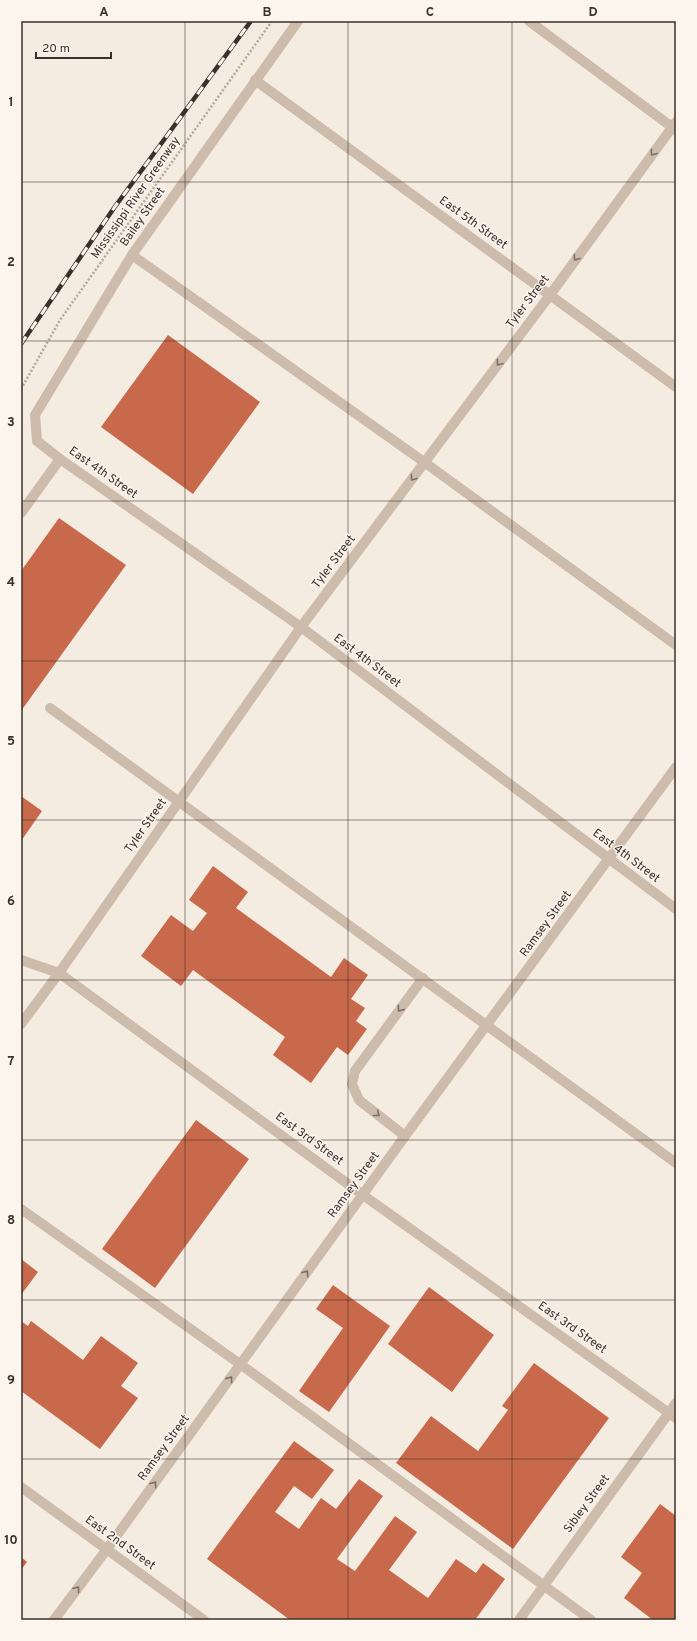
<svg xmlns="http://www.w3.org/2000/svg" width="697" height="1641" font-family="Overpass,sans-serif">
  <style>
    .building { fill: #c8694b }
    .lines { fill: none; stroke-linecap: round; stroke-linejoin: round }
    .path { stroke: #b9a596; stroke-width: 2.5; stroke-dasharray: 2 2; stroke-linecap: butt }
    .minor { stroke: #cdbbac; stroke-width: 10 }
    .rail-casing { stroke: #3b302b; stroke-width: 4.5 }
    .rail { stroke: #fbf5ee; stroke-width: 3; stroke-dasharray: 9; stroke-linecap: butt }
    .oneway { stroke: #7d6f65 }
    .grid { fill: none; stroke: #3b302b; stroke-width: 1; stroke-opacity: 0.55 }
    .labels { text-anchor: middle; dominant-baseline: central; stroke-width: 3; stroke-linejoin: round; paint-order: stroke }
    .street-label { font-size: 12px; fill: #3b302b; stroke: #fbf5ee }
    .neatline { fill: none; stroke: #3b302b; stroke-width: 1.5 }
    .grid-label { font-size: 13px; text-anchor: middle; font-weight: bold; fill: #3b302b }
  </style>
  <rect width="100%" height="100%" fill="#f4ebe1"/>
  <g class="building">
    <path d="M168,335L260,402L193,494L101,427Z"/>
    <path d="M59,518L126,565L21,711V571Z"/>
    <path d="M21,796L42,811L21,841Z"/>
    <path d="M213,866L248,892L236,908L331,977L344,958L368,975L351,999L365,1008L356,1021L367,1029L348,1055L337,1047L311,1083L273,1055L285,1037L193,970L181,986L141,956L171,915L193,931L207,913L189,900Z"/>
    <path d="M196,1120L249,1159L155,1288L102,1249Z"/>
    <path d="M21,1259L38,1272L21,1295Z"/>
    <path d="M333,1285L390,1326L329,1412L299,1391L343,1328L316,1309Z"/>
    <path d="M429,1287L494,1335L452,1392L388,1344Z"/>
    <path d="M21,1321L28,1326L31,1321L83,1360L101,1336L138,1363L121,1386L138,1398L100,1449L21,1391Z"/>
    <path d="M534,1363L609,1418L513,1549L396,1463L431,1416L478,1451L508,1410L502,1406Z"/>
    <path d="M294,1441L334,1470L312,1499L294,1486L275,1512L299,1529L321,1498L336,1509L359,1479L383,1496L337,1559L355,1571L395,1516L417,1532L389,1570L428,1598L456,1559L476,1573L483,1563L505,1579L475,1620H290L207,1559Z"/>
    <path d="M660,1504L676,1516V1620H653L624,1598L642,1573L621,1557Z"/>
    <path d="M21,1557L27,1562L21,1570Z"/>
  </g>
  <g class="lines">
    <path class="path" d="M21,389L60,320L272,21"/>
    <g class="minor">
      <path d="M298,21L132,255L35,415L37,441L60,459L301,627L676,909"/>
      <path d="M529,21L676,130"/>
      <path d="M255,80L676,387"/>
      <path d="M132,255L424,462L676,645"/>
      <path d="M21,513L60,459"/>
      <path d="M50,708L676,1163"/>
      <path d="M21,960L59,973L363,1195L676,1418"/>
      <path d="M21,1024L59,973L301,627L550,295L676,122"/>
      <path d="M405,1136L359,1100L352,1084L355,1071L423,978"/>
      <path d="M21,1209L240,1364L591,1620"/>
      <path d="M21,1487L204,1620"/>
      <path d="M54,1620L107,1549L405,1136L676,767"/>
      <path d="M519,1620L676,1403"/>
    </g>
    <g class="rail-casing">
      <path id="rail" d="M21,344L114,208L251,21"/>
    </g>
    <use href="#rail" class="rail"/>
  </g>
  <defs><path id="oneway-chevron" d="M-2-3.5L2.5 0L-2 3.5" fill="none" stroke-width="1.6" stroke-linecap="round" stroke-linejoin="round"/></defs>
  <g class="oneway">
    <use href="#oneway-chevron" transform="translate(653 153) rotate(126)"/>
    <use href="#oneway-chevron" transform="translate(576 258) rotate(126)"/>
    <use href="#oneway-chevron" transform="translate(499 363) rotate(127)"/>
    <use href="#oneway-chevron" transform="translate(413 478) rotate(127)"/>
    <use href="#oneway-chevron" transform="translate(400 1009) rotate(126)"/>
    <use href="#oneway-chevron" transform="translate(377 1114) rotate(38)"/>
    <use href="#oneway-chevron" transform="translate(306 1273) rotate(-54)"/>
    <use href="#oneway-chevron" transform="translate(230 1379) rotate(-54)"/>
    <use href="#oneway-chevron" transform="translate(154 1484) rotate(-54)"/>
    <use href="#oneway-chevron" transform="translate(77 1589) rotate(-53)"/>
  </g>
  <path class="grid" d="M185,21V1620M348,21V1620M512,21V1620M21,182H676M21,341H676M21,501H676M21,661H676M21,820H676M21,980H676M21,1140H676M21,1300H676M21,1459H676"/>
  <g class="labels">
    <g class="street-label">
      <text transform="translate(136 198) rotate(-55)">Mississippi River Greenway</text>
      <text transform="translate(143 217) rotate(-55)">Bailey Street</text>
      <text transform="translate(473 223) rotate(36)">East 5th Street</text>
      <text transform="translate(528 302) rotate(-53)">Tyler Street</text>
      <text transform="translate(103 473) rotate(35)">East 4th Street</text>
      <text transform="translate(334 562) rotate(-53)">Tyler Street</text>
      <text transform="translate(367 661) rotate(37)">East 4th Street</text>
      <text transform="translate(146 826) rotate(-55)">Tyler Street</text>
      <text transform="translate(626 856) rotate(37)">East 4th Street</text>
      <text transform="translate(546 924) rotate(-54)">Ramsey Street</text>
      <text transform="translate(309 1139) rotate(36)">East 3rd Street</text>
      <text transform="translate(354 1185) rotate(-54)">Ramsey Street</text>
      <text transform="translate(572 1328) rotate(35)">East 3rd Street</text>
      <text transform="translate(164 1448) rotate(-54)">Ramsey Street</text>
      <text transform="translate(587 1504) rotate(-54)">Sibley Street</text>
      <text transform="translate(120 1543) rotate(36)">East 2nd Street</text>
    </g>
  </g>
  <rect width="697" height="1641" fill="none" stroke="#fbf5ee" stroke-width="44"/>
  <path d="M36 52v6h75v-6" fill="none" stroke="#3b302b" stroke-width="2"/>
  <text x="42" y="52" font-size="12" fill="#3b302b" stroke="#fbf5ee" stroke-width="3" paint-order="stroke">20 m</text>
  <rect x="22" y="22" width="653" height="1597" class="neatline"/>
  <g class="grid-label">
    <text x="104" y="16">A</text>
    <text x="267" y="16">B</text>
    <text x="430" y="16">C</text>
    <text x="593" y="16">D</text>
    <text x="11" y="106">1</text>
    <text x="11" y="266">2</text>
    <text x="11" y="426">3</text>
    <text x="11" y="586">4</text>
    <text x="11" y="745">5</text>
    <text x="11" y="905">6</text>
    <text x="11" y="1065">7</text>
    <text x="11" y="1224">8</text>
    <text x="11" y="1384">9</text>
    <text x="11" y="1544">10</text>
  </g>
</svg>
